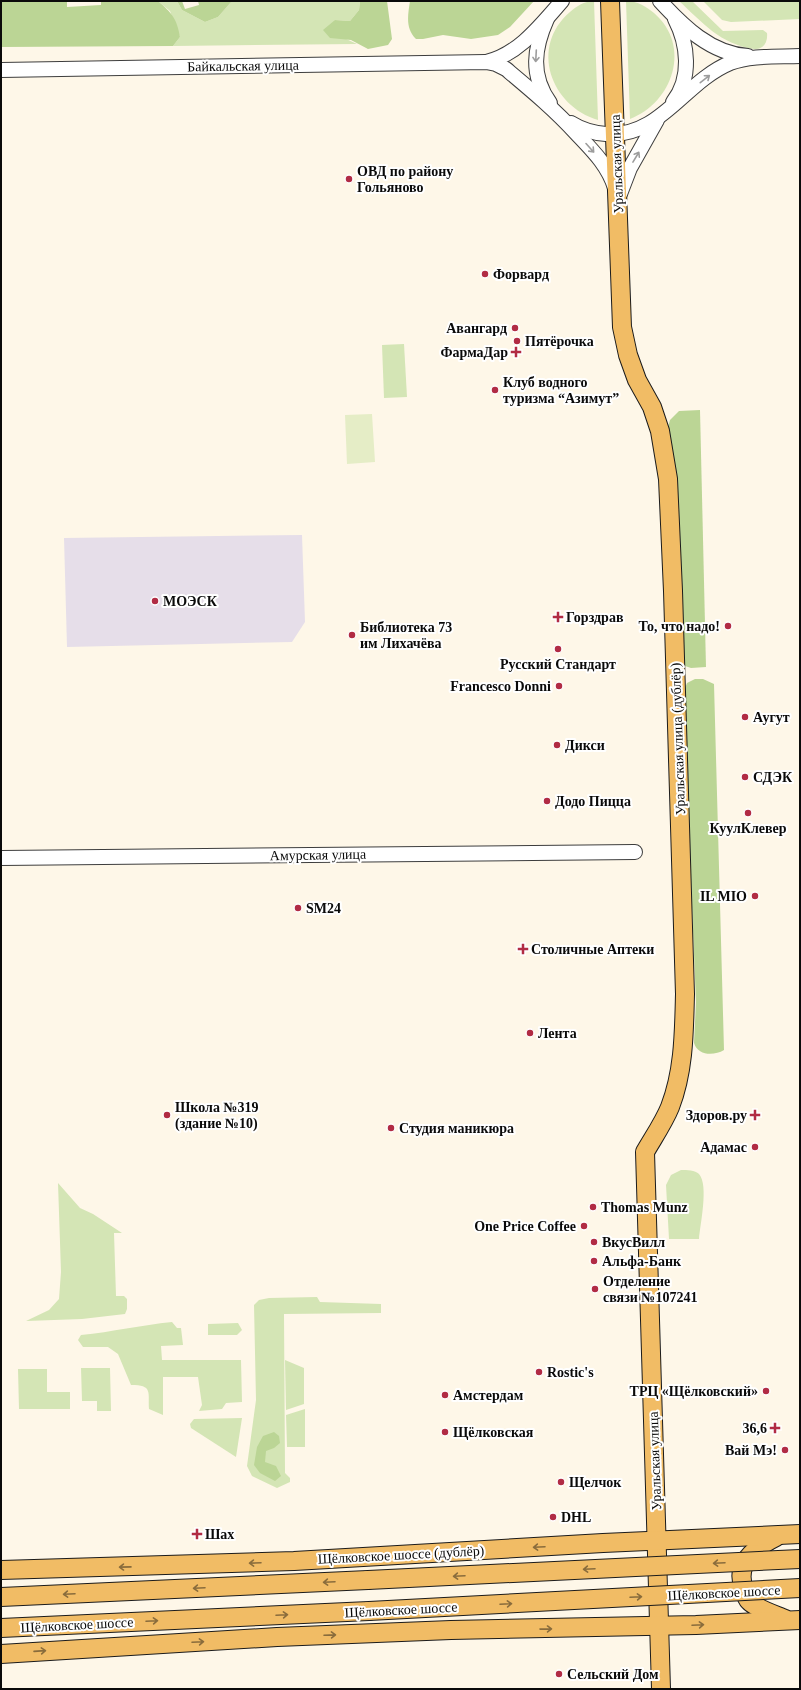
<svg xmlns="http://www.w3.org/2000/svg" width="801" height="1690" font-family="Georgia,serif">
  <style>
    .industrial { fill: #e6dee9 }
    .green { fill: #d4e5b5 }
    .forest { fill: #bbd595 }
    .pitch { fill: #e5edc6 }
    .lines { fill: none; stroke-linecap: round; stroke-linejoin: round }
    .minor-casing { stroke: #3d3d3d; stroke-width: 16 }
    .major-casing { stroke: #1b1b1b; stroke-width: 20 }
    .minor { stroke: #fff; stroke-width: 14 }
    .major { stroke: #f1bc65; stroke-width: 18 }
    .major-bridge-casing { stroke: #1b1b1b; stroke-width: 20; stroke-linecap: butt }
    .major-bridge { stroke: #f1bc65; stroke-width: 18 }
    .oneway { stroke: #9d9d9d }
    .oneway2 { stroke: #896c3c }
    .poi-dot { fill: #b12b44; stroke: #fff; stroke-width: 1.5 }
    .labels { text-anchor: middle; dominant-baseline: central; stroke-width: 4; stroke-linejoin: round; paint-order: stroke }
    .street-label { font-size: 14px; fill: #0a0a0a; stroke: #fff }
    .poi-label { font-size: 14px; font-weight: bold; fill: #0a0a0a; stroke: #fff; text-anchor: start }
  </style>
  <rect width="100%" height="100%" fill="#fef7e8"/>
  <path class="industrial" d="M302,535L305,622L292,642L67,647L64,538Z"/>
  <g class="green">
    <path d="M158,1H177L182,10L205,22L218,17L232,1H360L359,10L350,21L335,20L330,38H344L357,44L173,46L180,37L170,11Z"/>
    <path d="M594,1L598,120C551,106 529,47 570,12C577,6 584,1 594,1Z"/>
    <path d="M626,1C638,1 645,6 654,13C692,46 673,102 630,119Z"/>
    <path d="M679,1H692L723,31L763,30L767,33C768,41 764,50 754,49C720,44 703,23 679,1Z"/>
    <path d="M703,1H800V19L731,22L722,20Z"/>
    <path d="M404,344L407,397L384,398L382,345Z"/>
    <path d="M681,1170C687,1170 695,1170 699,1174C709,1185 700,1225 699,1239H669L666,1185L671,1175Z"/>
    <path d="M58,1183L80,1208L93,1214L122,1233H114L116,1296H124L127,1299V1309L125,1314L82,1319L26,1321L49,1310L59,1299L61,1272Z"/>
    <path d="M317,1297L320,1302L381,1304V1313L284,1314L285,1473L290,1478V1482L277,1488L252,1476L247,1466L256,1400L254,1305L259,1300L269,1298Z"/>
    <path d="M172,1322L177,1328H181L183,1345L161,1346L162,1360H241L242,1402L226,1403L222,1409L199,1411L202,1405L198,1377H163V1415L149,1409C148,1392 153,1385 131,1385L118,1354L108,1347H83L78,1340L81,1335C112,1332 141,1325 172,1322Z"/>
    <path d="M238,1323L242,1330L237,1335H208V1324Z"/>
    <path d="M285,1360L304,1368V1404L286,1410Z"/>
    <path d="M81,1368H110L111,1411H97V1401H82Z"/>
    <path d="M18,1369H47V1392H70V1409H19Z"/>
    <path d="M305,1409V1447H287L286,1415Z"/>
    <path d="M242,1418L236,1457L191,1428L190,1424L194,1419Z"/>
  </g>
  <g class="forest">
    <path d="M1,1H67V7L101,5V1H158C172,13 177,19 180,37L173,46L1,47Z"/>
    <path d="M177,1H182L185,9L199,5L198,1H232L218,17L205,22L182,10Z"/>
    <path d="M360,1H387L392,39L388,45L368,49L351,40L330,38L323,30L335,20L350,21L359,10Z"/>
    <path d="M410,1H534L510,27L498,35L471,39L443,35L423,39H416C405,28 408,15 410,1Z"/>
    <path d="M700,410L706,667L691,668L685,666L682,658L668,427L670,420L679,411Z"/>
    <path d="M695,679H703L714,684L724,1050C714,1056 698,1056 694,1043L696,1002L683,693L687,683Z"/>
    <path d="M274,1432L279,1436L280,1443L274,1448L266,1451L265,1462L276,1466L281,1476L275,1481L260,1473L254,1465L257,1447L263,1436Z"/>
  </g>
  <path class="pitch" d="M372,414L375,462L347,464L345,415Z"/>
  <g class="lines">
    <g class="minor-casing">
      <g id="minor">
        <path d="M660,1C683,26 711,54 748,56"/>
        <path d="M547,19C534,48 530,75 550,103"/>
        <path d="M486,62C518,55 541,25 562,1"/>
        <path d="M1,70L486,62L496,64L506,69C531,90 554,109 576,133C592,150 608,165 615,188"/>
        <path d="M673,102C692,78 688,44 675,19"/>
        <path d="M571,123C582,130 593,133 606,134C660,138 684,82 730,63C751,55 778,57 800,56"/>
        <path d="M620,194L630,168L657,120"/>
        <path d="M1,858L635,852"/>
      </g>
    </g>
    <g class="major-casing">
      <g id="major">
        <path d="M610,1L622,327L628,355L637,380L652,407L660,431L668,479L673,591L685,994C684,1032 684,1071 670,1107C664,1122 653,1138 645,1152L661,1689"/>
        <path d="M776,1537C756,1547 734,1563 744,1589C745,1592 746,1598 749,1601C755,1608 776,1615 785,1619"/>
        <path d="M1,1570L294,1561L603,1543L800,1534"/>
        <path d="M1,1597L368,1580"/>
        <path d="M1,1628L369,1611"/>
        <path d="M1,1654L277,1637L451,1630L696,1625L800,1620"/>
      </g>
    </g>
    <use href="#minor" class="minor"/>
    <use href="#major" class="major"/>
    <g class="major-bridge-casing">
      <g id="major-bridge">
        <path d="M368,1580L800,1559"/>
        <path d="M369,1611L800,1588"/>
      </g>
    </g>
    <use href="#major-bridge" class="major-bridge"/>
  </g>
  <defs><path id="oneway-shaft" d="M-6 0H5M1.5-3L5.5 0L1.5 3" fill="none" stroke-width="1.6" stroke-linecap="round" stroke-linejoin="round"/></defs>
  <g class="oneway">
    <use href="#oneway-shaft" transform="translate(536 56) rotate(93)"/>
    <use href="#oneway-shaft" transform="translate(705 79) rotate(-38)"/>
    <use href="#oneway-shaft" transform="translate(590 148) rotate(48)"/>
    <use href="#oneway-shaft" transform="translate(636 157) rotate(-59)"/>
  </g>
  <g class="oneway2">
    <use href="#oneway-shaft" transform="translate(539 1547) rotate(177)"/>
    <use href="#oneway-shaft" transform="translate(255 1563) rotate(178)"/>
    <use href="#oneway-shaft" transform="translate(719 1563) rotate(177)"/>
    <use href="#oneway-shaft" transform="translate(125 1567) rotate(179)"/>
    <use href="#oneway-shaft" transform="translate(589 1569) rotate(177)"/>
    <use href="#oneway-shaft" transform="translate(459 1576) rotate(177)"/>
    <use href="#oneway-shaft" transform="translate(329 1582) rotate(177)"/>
    <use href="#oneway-shaft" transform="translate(199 1588) rotate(177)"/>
    <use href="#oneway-shaft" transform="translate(69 1594) rotate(177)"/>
    <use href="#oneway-shaft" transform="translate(636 1597) rotate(-3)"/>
    <use href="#oneway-shaft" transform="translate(506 1604) rotate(-3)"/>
    <use href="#oneway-shaft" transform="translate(282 1615) rotate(-3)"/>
    <use href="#oneway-shaft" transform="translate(152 1621) rotate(-3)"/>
    <use href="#oneway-shaft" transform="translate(698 1625) rotate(-3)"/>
    <use href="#oneway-shaft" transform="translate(546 1629) rotate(-1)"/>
    <use href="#oneway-shaft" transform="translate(330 1635) rotate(-2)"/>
    <use href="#oneway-shaft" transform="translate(198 1642) rotate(-3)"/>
    <use href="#oneway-shaft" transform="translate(40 1651) rotate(-4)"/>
  </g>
  <g class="poi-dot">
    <circle cx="349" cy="179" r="4"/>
    <circle cx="485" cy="274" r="4"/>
    <circle cx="515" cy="328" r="4"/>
    <circle cx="517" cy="341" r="4"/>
    <path d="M514 346h4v4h4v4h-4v4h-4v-4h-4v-4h4z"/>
    <circle cx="495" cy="390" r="4"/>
    <circle cx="155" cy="601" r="4"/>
    <path d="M556 611h4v4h4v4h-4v4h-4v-4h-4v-4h4z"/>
    <circle cx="728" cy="626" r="4"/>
    <circle cx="352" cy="635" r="4"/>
    <circle cx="558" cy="649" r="4"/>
    <circle cx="559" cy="686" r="4"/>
    <circle cx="745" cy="717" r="4"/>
    <circle cx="557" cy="745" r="4"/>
    <circle cx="745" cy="777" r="4"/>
    <circle cx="547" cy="801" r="4"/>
    <circle cx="748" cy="813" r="4"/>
    <circle cx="755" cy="896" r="4"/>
    <circle cx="298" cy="908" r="4"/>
    <path d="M521 943h4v4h4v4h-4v4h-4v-4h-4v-4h4z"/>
    <circle cx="530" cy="1033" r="4"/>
    <circle cx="167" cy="1115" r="4"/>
    <path d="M753 1109h4v4h4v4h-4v4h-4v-4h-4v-4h4z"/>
    <circle cx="391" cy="1128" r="4"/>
    <circle cx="755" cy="1147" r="4"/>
    <circle cx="593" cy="1207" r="4"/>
    <circle cx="584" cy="1226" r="4"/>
    <circle cx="594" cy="1242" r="4"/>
    <circle cx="594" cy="1261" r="4"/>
    <circle cx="595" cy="1289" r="4"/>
    <circle cx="539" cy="1372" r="4"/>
    <circle cx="766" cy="1391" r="4"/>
    <circle cx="445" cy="1395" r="4"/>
    <path d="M773 1422h4v4h4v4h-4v4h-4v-4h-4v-4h4z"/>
    <circle cx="445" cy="1432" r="4"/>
    <circle cx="785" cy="1450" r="4"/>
    <circle cx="561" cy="1482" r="4"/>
    <circle cx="553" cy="1517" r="4"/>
    <path d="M195 1528h4v4h4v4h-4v4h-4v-4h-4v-4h4z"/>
    <circle cx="559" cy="1674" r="4"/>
  </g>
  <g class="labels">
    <g class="street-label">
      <text transform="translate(243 66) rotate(-1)">Байкальская улица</text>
      <text transform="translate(617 164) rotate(-92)">Уральская улица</text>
      <text transform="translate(678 739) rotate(-92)">Уральская улица (дублёр)</text>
      <text transform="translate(318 855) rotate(-1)">Амурская улица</text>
      <text transform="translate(655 1461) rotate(-92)">Уральская улица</text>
      <text transform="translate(401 1555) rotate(-3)">Щёлковское шоссе (дублёр)</text>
      <text transform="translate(724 1593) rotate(-3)">Щёлковское шоссе</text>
      <text transform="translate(401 1610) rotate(-3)">Щёлковское шоссе</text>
      <text transform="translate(77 1625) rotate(-3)">Щёлковское шоссе</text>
    </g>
    <g class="poi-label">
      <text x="357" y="171">ОВД по району<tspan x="357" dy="16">Гольяново</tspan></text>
      <text x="493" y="274">Форвард</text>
      <text x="507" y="328" text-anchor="end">Авангард</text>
      <text x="525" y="341">Пятёрочка</text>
      <text x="508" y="352" text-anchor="end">ФармаДар</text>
      <text x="503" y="382">Клуб водного<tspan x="503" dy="16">туризма “Азимут”</tspan></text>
      <text x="163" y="601">МОЭСК</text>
      <text x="566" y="617">Горздрав</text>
      <text x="720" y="626" text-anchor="end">То, что надо!</text>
      <text x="360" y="627">Библиотека 73<tspan x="360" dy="16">им Лихачёва</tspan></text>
      <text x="558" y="664" text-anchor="middle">Русский Стандарт</text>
      <text x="551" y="686" text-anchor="end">Francesco Donni</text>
      <text x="753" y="717">Аугут</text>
      <text x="565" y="745">Дикси</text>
      <text x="753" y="777">СДЭК</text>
      <text x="555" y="801">Додо Пицца</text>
      <text x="748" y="828" text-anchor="middle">КуулКлевер</text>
      <text x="747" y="896" text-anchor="end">IL MIO</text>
      <text x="306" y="908">SM24</text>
      <text x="531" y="949">Столичные Аптеки</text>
      <text x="538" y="1033">Лента</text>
      <text x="175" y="1107">Школа №319<tspan x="175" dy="16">(здание №10)</tspan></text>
      <text x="747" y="1115" text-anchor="end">Здоров.ру</text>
      <text x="399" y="1128">Студия маникюра</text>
      <text x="747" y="1147" text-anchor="end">Адамас</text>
      <text x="601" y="1207">Thomas Munz</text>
      <text x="576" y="1226" text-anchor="end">One Price Coffee</text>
      <text x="602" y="1242">ВкусВилл</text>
      <text x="602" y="1261">Альфа-Банк</text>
      <text x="603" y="1281">Отделение<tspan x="603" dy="16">связи №107241</tspan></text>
      <text x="547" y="1372">Rostic's</text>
      <text x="758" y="1391" text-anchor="end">ТРЦ «Щёлковский»</text>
      <text x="453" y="1395">Амстердам</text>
      <text x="767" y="1428" text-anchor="end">36,6</text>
      <text x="453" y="1432">Щёлковская</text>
      <text x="777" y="1450" text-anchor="end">Вай Мэ!</text>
      <text x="569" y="1482">Щелчок</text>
      <text x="561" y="1517">DHL</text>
      <text x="205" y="1534">Шах</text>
      <text x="567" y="1674">Сельский Дом</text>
    </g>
  </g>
  <rect width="801" height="1690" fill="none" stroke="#0a0a0a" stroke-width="4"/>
</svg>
